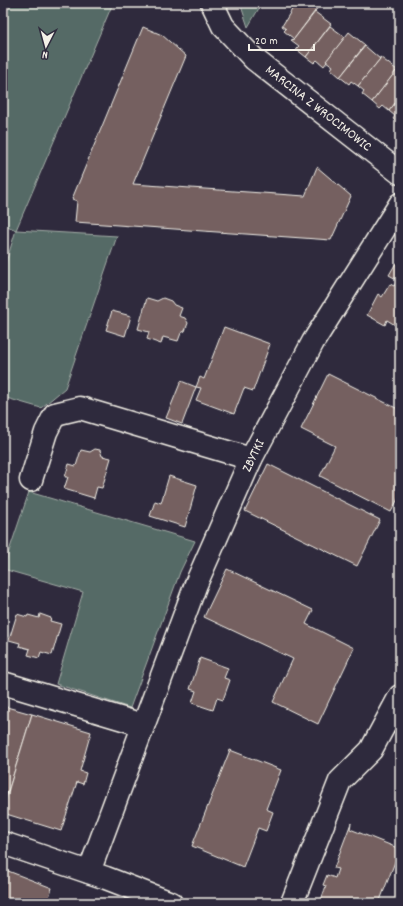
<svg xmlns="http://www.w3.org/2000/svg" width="403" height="906" font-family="Dekko,sans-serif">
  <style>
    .green { fill: #546a66; stroke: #a4aea7 }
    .building { fill: #746061; stroke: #f4f1e8 }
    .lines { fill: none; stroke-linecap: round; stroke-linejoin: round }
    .minor-casing { stroke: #f4f1e8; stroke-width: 25 }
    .minor { stroke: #2f2a3d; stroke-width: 22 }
    .labels { text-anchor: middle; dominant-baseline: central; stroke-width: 3.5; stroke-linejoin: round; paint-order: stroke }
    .street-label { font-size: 14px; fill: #f4f1e8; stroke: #2f2a3d }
  </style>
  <rect width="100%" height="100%" fill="#2f2a3d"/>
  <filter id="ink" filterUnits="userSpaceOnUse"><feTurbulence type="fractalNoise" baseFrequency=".025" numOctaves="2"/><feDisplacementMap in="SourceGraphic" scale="8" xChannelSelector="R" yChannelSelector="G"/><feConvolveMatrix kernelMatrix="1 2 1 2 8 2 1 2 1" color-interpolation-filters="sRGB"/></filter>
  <g filter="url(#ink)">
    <g class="green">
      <path d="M3,3H113L16,230L117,236L65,388L41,408L3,397V272L16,230L3,224Z"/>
      <path d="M240,3H262L248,27Z"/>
      <path d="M29,492L195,541L180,572L130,708L56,684L83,592L3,569Z"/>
    </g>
    <g class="building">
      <path d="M296,3H312L318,7L294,39L284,31L286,29L282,26Z"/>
      <path d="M315,12L331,24L306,57L296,49L299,46L291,40L294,39Z"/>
      <path d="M330,26L345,37L324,66L317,60L314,63L306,57Z"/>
      <path d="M143,27L162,35L186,56L133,184L305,196L317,167L351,196L331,240L75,222L77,201L72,199Z"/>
      <path d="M349,32L365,45L340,77L331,69L333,66L326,61Z"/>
      <path d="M365,46L380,59L358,86L351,81L349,84L340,77Z"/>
      <path d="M380,57L397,70L372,102L362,94L364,91L358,86L380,59Z"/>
      <path d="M396,71L400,75V97L389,111L383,106L380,109L372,102Z"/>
      <path d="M400,97V124L393,119L395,116L389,111Z"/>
      <path d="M396,263L400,265V328L387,320L385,325L367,315L378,294L382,297L390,284L394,286L398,280L389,275Z"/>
      <path d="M147,298L157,301L163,298L171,301L174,305L182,308L179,316L185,318L188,323L185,331L181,333L178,341L163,337L161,344L147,339L149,332L138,329Z"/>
      <path d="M112,311L131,316L125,336L106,330Z"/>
      <path d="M224,327L270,344L253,391L244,388L234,414L196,400L201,388L196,387L200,377L204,379Z"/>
      <path d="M328,374L400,410V495L391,512L320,476L335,446L301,429Z"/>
      <path d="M181,381L196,387L182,424L166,418Z"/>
      <path d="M95,449L100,450L102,456L111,458L102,488L97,487L94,498L64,489L68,477H65L69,464L76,466L81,450L90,452Z"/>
      <path d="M268,464L380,520L357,566L245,511Z"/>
      <path d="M169,476L197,485L185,527L150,516L155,501L161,503Z"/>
      <path d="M227,569L313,610L306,624L354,648L318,724L273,702L293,659L204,617Z"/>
      <path d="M17,614L27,617L28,615L39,618L40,614L51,618L50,621L61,624L52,655L41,652L39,658L28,655L30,649L19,646L20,643L9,640Z"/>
      <path d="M200,658L228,668L224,678L230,680L223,700L217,698L213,710L192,703L196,691L190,689Z"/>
      <path d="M3,706L32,714L3,808Z"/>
      <path d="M32,714L91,732L80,771L86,773L83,784L77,782L61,831L3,813V808Z"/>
      <path d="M230,750L281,770L266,809L273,812L266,831L258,828L243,867L192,846Z"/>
      <path d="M351,823L350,829L400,849L379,903H320L326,886L323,885L327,875L335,878L338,869L334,868Z"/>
      <path d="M3,869L52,888L47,903H3Z"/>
    </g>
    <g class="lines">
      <g class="minor-casing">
        <g id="minor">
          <path d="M212,3L223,26L254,59L400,173"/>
          <path d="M31,480L46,432L55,414L80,408L251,459"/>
          <path d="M3,683L143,725"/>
          <path d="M3,843L106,878L171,903"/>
          <path d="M89,872L196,584L251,459L313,342L400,204"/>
          <path d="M292,903L340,781L371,750L400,696"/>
        </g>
      </g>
      <use href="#minor" class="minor"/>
    </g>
  </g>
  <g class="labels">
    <g class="street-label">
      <text transform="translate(318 109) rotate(38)">MARCINA Z WROCIMOWIC</text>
      <text transform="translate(254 456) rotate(-64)">ZBYTKI</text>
    </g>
  </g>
  <rect width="403" height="906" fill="none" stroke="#2f2a3d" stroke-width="16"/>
  <rect x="8" y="8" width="387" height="890" fill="none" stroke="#f4f1e8" stroke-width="1.5" filter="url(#ink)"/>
  <g transform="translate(46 46) rotate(186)" stroke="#2f2a3d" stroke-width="3" paint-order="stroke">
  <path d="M0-3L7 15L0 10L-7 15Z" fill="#f4f1e8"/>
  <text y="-6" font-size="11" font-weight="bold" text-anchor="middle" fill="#f4f1e8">N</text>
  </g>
  <path d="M249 44v6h65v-6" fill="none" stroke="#f4f1e8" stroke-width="2"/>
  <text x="255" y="44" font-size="12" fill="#f4f1e8" stroke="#2f2a3d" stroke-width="3" paint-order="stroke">20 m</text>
</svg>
